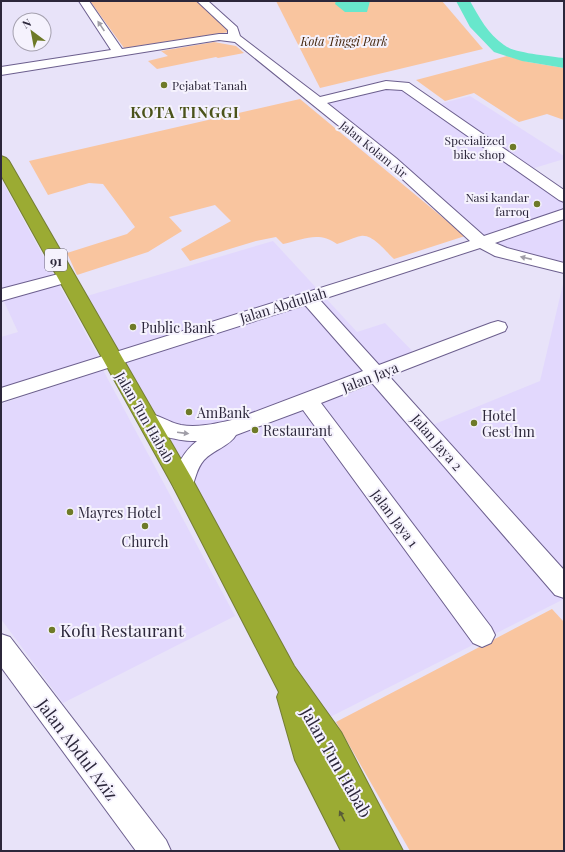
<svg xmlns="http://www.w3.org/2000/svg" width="565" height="852" font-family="'Playfair Display',serif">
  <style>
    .built { fill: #e2d8fd }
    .green { fill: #f9c59f }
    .water { fill: #68e7cc }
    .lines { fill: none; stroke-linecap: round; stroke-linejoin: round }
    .river { fill: #68e7cc; fill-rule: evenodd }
    .minor-casing { stroke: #6c5f8e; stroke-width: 2 }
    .highway-casing { stroke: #747d36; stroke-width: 2 }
    .minor { fill: #fff; fill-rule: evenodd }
    .highway { fill: #9bab33; fill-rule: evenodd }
    .oneway { fill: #a09ea7 }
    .oneway2 { fill: #585c38 }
    .poi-dot { fill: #6e7a27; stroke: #f5f2fd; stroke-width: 1.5 }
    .labels { text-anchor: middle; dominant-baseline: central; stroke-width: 4; stroke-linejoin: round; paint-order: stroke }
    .far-park-label { font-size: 12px; font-style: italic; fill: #43240a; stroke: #f5f2fd }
    .far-poi-label { font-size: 12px; fill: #2c273b; stroke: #f5f2fd; text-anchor: end }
    .far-street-label { font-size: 12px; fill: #2c273b; stroke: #f5f2fd }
    .shield { fill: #f5f2fd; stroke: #686475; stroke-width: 1 }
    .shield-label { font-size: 13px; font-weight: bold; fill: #2c273b }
    .street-label { font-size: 14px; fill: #2c273b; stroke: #f5f2fd }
    .poi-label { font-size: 14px; fill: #2c273b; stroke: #f5f2fd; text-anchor: start }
    .far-district-label { font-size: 15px; font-weight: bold; letter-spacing: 1px; fill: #4b531a; stroke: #f5f2fd }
    .near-poi-label { font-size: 17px; fill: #2c273b; stroke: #f5f2fd; text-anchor: start }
    .near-street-label { font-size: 17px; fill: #2c273b; stroke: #f5f2fd }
  </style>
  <rect width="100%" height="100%" fill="#e8e3f9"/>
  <g class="built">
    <path d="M391,86L403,88L431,106L470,96L564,156V159L531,169L564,193V271L498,254L316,105Z"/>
    <path d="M1,179L99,358L1,391V337L18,332L1,295Z"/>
    <path d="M273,241L357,332L385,323L422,361L376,378L564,596V599L330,717L296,669L172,442L87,296Z"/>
    <path d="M564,280V570L554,567L430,426L540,381Z"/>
    <path d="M103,370L235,616L63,703L1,619V404Z"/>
  </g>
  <g class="green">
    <path d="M90,1H197L229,32L124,48Z"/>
    <path d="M276,1H442L483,49L320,88Z"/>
    <path d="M214,42L236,46L244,53L218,58L216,57L157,69L148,61L168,56L161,51Z"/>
    <path d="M507,56L528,62L564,68V120L547,114L519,122L474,93L445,101L416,80Z"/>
    <path d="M300,99L465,236L394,259C386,252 373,234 361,236C354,237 345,242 337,244C319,231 304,239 283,244L276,237L256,241L190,261L181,249L231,221L215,205L169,217L182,231L148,252L77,275L67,253L127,234L135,227L103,184L89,183L48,195L29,161Z"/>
    <path d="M552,609L564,622V851H410L336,722Z"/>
  </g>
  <path class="water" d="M336,1H370L367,12H345L335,4Z"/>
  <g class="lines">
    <path class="river" d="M456,1H470C479,17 488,34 504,45C514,53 550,56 564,58V68L522,61L494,52L470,27Z"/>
    <g class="minor-casing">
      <g id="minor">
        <path d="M79,1H89L122,49L219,34H228V30L197,1H208L237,27L240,36L320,97L386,81L409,83L564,190V202L559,200L402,90L386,89L327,103L396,158L484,236L564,209V219L495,243L507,248L564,263V273L495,256L480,248L320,300L379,365L491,323L498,321L505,323L507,327L505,331L389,376L564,570V598L555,595L372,383L321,403L491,627L495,635L491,643L482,647L473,643L303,410L236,435C230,446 213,450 204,460C196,469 196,479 191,489L183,492L175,489L172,483C176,466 183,452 197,441C181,442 145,434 137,420L140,415C154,410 166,422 181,425C199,428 218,423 236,419L363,371L305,305L1,402V388L470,241L386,164L235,42L219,40L1,75V67L111,50Z"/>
        <path d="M66,272L72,273L75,277L72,281L1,301V289Z"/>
        <path d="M1,634L10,637L166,840L171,851H136L1,667Z"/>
      </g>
    </g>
    <g class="highway-casing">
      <path id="highway" d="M1,156L6,158L9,161L191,477L294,666L341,732L403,851H341L295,760L277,697L279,692L173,486L1,175Z"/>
    </g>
    <use href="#minor" class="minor"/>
    <use href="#highway" class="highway"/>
  </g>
  <defs><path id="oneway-solid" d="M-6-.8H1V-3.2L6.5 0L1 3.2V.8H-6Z"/></defs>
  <g class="oneway">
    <use href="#oneway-solid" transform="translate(101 26) rotate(-124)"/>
    <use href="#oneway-solid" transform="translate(526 258) rotate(-167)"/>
    <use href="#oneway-solid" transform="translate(183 433) rotate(7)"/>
  </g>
  <use class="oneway2" href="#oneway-solid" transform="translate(342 816) rotate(-117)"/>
  <g class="poi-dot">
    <circle cx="164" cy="85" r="4"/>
    <circle cx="513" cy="147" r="4"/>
    <circle cx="537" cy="204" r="4"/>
    <circle cx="133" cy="327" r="4"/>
    <circle cx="189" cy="412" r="4"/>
    <circle cx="474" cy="423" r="4"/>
    <circle cx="255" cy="430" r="4"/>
    <circle cx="70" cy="512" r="4"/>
    <circle cx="145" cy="526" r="4"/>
    <circle cx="52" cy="630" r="4"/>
  </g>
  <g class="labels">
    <g class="far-park-label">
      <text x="344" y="41">Kota Tinggi Park</text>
    </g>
    <g class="far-poi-label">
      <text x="172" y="85" text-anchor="start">Pejabat Tanah</text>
      <text x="505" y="140">Specialized<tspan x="505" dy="14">bike shop</tspan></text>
      <text x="529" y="197">Nasi kandar<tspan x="529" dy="14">farroq</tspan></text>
    </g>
    <g class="far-street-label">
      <text transform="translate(374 149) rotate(39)">Jalan Kolam Air</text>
    </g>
    <rect class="shield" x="45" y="249" width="22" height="22" rx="3"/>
    <g class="shield-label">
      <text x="56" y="260">91</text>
    </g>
    <g class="street-label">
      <text transform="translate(283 305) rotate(-17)">Jalan Abdullah</text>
      <text transform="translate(370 377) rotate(-21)">Jalan Jaya</text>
      <text transform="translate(145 417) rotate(60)">Jalan Tun Habab</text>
      <text transform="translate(437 442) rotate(49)">Jalan Jaya 2</text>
      <text transform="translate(395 518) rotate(53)">Jalan Jaya 1</text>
    </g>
    <g class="poi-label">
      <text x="141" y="327">Public Bank</text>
      <text x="197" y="412">AmBank</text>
      <text x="482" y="415">Hotel<tspan x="482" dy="16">Gest Inn</tspan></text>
      <text x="263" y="430">Restaurant</text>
      <text x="78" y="512">Mayres Hotel</text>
      <text x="145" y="541" text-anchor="middle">Church</text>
    </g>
    <g class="far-district-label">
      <text x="185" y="112">KOTA TINGGI</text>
    </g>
    <g class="near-poi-label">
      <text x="60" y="630">Kofu Restaurant</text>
    </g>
    <g class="near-street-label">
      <text transform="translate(78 749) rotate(53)">Jalan Abdul Aziz</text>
      <text transform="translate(337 762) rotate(60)">Jalan Tun Habab</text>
    </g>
  </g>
  <rect width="565" height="852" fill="none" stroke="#2c273b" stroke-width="4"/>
  <g transform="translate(32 32) rotate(328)"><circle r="19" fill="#f5f2fd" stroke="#a5a1af"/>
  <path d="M0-3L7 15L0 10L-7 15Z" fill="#6e7a27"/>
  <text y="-6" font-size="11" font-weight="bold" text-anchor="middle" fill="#2c273b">N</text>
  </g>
</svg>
